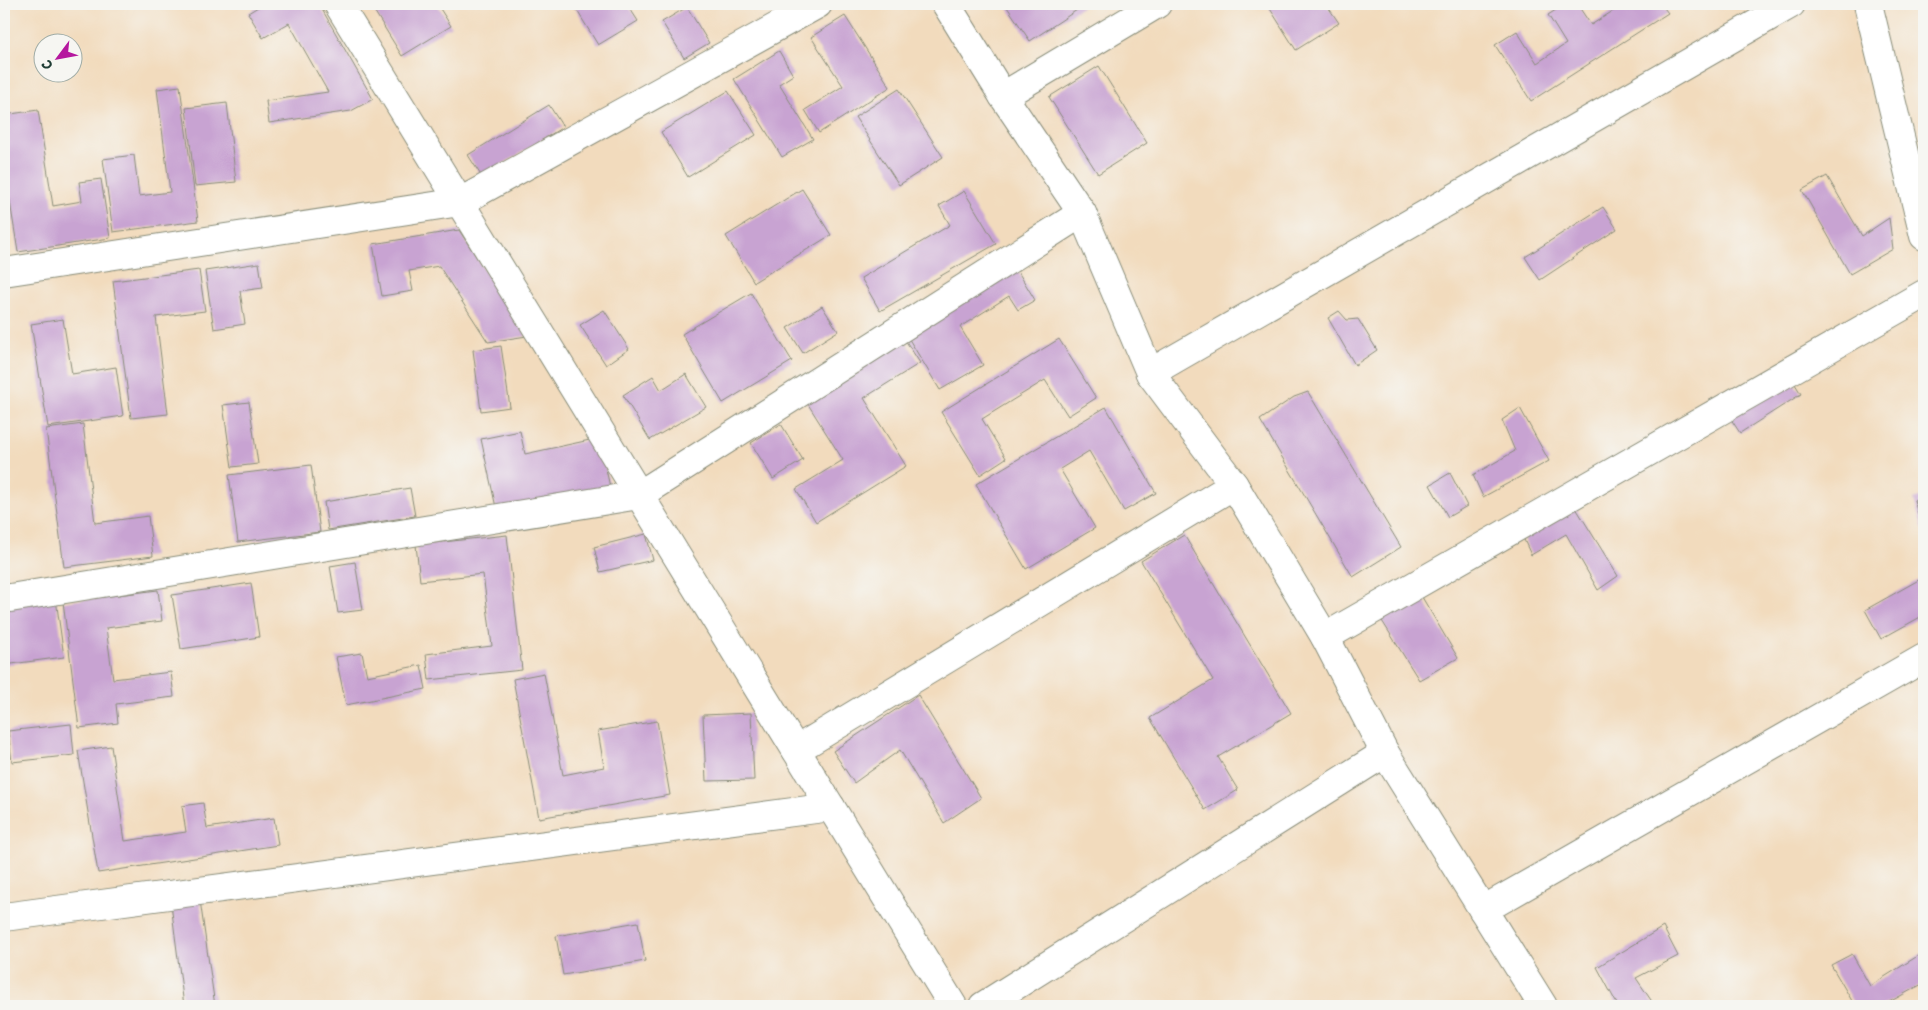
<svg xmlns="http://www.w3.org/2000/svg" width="1928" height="1010" font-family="'Shantell Sans',sans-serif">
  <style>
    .building { fill: #c8a3d2 }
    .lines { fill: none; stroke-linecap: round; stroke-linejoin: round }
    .minor-casing { stroke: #888c78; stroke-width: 30 }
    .tertiary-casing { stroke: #888c78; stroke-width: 30 }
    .minor { stroke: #fff; stroke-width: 28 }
    .tertiary { stroke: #fff; stroke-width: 28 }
  </style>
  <rect width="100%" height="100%" fill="#f6f6f2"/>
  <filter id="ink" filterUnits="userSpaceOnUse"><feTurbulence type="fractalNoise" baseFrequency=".02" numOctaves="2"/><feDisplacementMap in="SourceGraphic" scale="10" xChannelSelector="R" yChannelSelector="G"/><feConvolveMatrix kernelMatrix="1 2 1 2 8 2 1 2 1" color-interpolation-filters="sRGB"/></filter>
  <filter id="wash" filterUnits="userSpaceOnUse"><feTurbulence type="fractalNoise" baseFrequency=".0096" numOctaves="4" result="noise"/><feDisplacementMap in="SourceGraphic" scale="20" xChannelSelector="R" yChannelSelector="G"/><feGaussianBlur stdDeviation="1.12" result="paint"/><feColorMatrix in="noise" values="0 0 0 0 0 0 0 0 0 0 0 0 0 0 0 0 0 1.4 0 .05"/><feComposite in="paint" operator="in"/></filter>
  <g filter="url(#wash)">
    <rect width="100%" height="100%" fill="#f2dbbd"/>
    <g id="blocks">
      <g class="building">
        <path d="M263,4H319L373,99L351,111L269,123L266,101L328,92L289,23L263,38L248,13Z"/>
        <path d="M370,4H437L451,26L402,56Z"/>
        <path d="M573,4H627L638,21L598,45Z"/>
        <path d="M1005,4H1086L1030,41Z"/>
        <path d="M1267,4H1326L1339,23L1296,50Z"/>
        <path d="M1565,4H1577L1591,25L1624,4H1661L1668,13L1531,101L1495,45L1517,31L1537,63L1566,44L1548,15Z"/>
        <path d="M687,7L709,43L684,58L662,22Z"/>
        <path d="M845,16L890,87L819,133L805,110L843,86L811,37Z"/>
        <path d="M779,51L793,75L779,84L813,139L782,157L734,79Z"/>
        <path d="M1099,66L1147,143L1098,174L1049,97Z"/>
        <path d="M180,86L198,221L113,232L103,159L134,155L139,196L170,192L157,89Z"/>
        <path d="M899,89L943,157L899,185L855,117Z"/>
        <path d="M728,91L756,135L688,177L661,132Z"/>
        <path d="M227,103L236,182L195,186L186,108Z"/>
        <path d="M549,105L563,127L482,177L468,155Z"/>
        <path d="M38,110L53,206L82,201L79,182L101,179L110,238L18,252L4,164V115Z"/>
        <path d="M1827,176L1862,236L1889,218L1893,249L1850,274L1802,190Z"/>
        <path d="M802,189L831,235L754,282L726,236Z"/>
        <path d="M964,191L996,244L880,311L861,278L950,225L939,206Z"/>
        <path d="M1603,207L1617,229L1540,280L1525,257Z"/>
        <path d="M459,230L527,336L488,342L439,266L409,271L413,291L382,296L373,244Z"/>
        <path d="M259,263L263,288L240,291L245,324L214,329L205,271Z"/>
        <path d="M1014,265L1035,300L1018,310L1009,296L960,327L983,365L940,390L904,331Z"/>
        <path d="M199,270L205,311L156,317L168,414L131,418L113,281Z"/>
        <path d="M751,293L792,361L723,403L682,334Z"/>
        <path d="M822,306L838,331L803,353L787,328Z"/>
        <path d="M604,310L629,349L606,365L580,325Z"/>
        <path d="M1339,311L1347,320L1358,319L1377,350L1355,365L1328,318Z"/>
        <path d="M63,319L72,374L116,367L123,416L48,427L31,324Z"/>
        <path d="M900,332L920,363L864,398L906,466L816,522L796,489L843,460L801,393Z"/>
        <path d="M1059,339L1096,398L1068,416L1045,380L982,419L1006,458L980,475L941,412Z"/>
        <path d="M501,346L510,407L481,411L473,350Z"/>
        <path d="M686,374L706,407L650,440L623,395L653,376L661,390Z"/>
        <path d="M1789,374L1801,394L1740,433L1727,413Z"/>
        <path d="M1308,392L1401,547L1353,577L1260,420L1294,397Z"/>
        <path d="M249,402L258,464L232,467L223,405Z"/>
        <path d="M1106,407L1156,493L1124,511L1089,451L1060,469L1095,528L1026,569L976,484Z"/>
        <path d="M1520,408L1549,461L1483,497L1473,475L1515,451L1502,420Z"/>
        <path d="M83,424L95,523L148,516L153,556L64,567L46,429Z"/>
        <path d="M781,424L803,460L773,479L751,443Z"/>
        <path d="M520,431L525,454L599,438L610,487L497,512L481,439Z"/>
        <path d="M311,465L320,532L238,542L229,475Z"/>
        <path d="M1450,473L1467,506L1448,517L1430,485Z"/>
        <path d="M410,488L415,516L328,530L324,502Z"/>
        <path d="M1924,496V534L1914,500Z"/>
        <path d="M1571,500L1618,576L1598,590L1566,534L1531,555L1520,531Z"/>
        <path d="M646,534L653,560L600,572L594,547Z"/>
        <path d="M507,535L522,670L429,680L426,654L492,646L483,574L420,581L416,545Z"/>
        <path d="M1184,535L1291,713L1218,757L1238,790L1205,810L1150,718L1213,680L1141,561Z"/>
        <path d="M355,562L363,610L338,613L330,566Z"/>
        <path d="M1924,577V615L1881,639L1865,610Z"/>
        <path d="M251,583L259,637L181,649L172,595Z"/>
        <path d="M158,590L162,621L106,628L113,679L171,672L174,697L116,704L118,723L79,728L63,602Z"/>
        <path d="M1419,592L1458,658L1419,680L1379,616Z"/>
        <path d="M56,599L64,657L4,665V606Z"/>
        <path d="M362,653L367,676L421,665L426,689L346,705L336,657Z"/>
        <path d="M544,673L563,775L604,767L598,731L657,721L670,795L539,818L513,679Z"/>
        <path d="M918,695L981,798L944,823L900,750L854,783L833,751Z"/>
        <path d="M751,713L754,780L706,781L703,715Z"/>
        <path d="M71,724L74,755L12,762L8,731Z"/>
        <path d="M111,746L125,841L186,832L182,806L203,803L207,828L274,818L278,845L98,873L78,751Z"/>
        <path d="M200,900L215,1006H184L171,904Z"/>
        <path d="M638,922L645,961L563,975L556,936Z"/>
        <path d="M1663,927L1678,956L1636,978L1655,1006H1618L1597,967Z"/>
        <path d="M1924,952V983L1882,1006H1855L1831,965L1852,954L1870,986Z"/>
      </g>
    </g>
  </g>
  <g filter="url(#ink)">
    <use href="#blocks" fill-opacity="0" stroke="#888c78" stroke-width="1"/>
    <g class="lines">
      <g class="minor-casing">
        <g id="minor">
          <path d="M338,4L953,1006"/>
          <path d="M1868,4L1924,236"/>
          <path d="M1003,96L1157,4"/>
          <path d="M4,272L460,202L818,4"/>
          <path d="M1150,373L1791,4"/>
          <path d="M4,599L639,495L1082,213"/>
          <path d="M1325,637L1924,294"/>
          <path d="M796,750L1234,485"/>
          <path d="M1483,910L1924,658"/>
          <path d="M4,917L831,807"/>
          <path d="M983,1006L1385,753"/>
        </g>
      </g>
      <g class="tertiary-casing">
        <path id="tertiary" d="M946,4L1003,96L1082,213L1150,373L1234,485L1325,637L1385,753L1543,1006"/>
      </g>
      <use href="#minor" class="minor"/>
      <use href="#tertiary" class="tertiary"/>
    </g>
  </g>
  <rect width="1928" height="1010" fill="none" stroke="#f6f6f2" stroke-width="20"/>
  <g transform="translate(58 58) rotate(238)"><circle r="24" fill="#f6f6f2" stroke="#a0aca6"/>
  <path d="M0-4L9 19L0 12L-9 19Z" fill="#b5179e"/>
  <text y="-8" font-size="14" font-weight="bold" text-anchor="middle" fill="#1f3d34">С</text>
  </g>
</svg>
